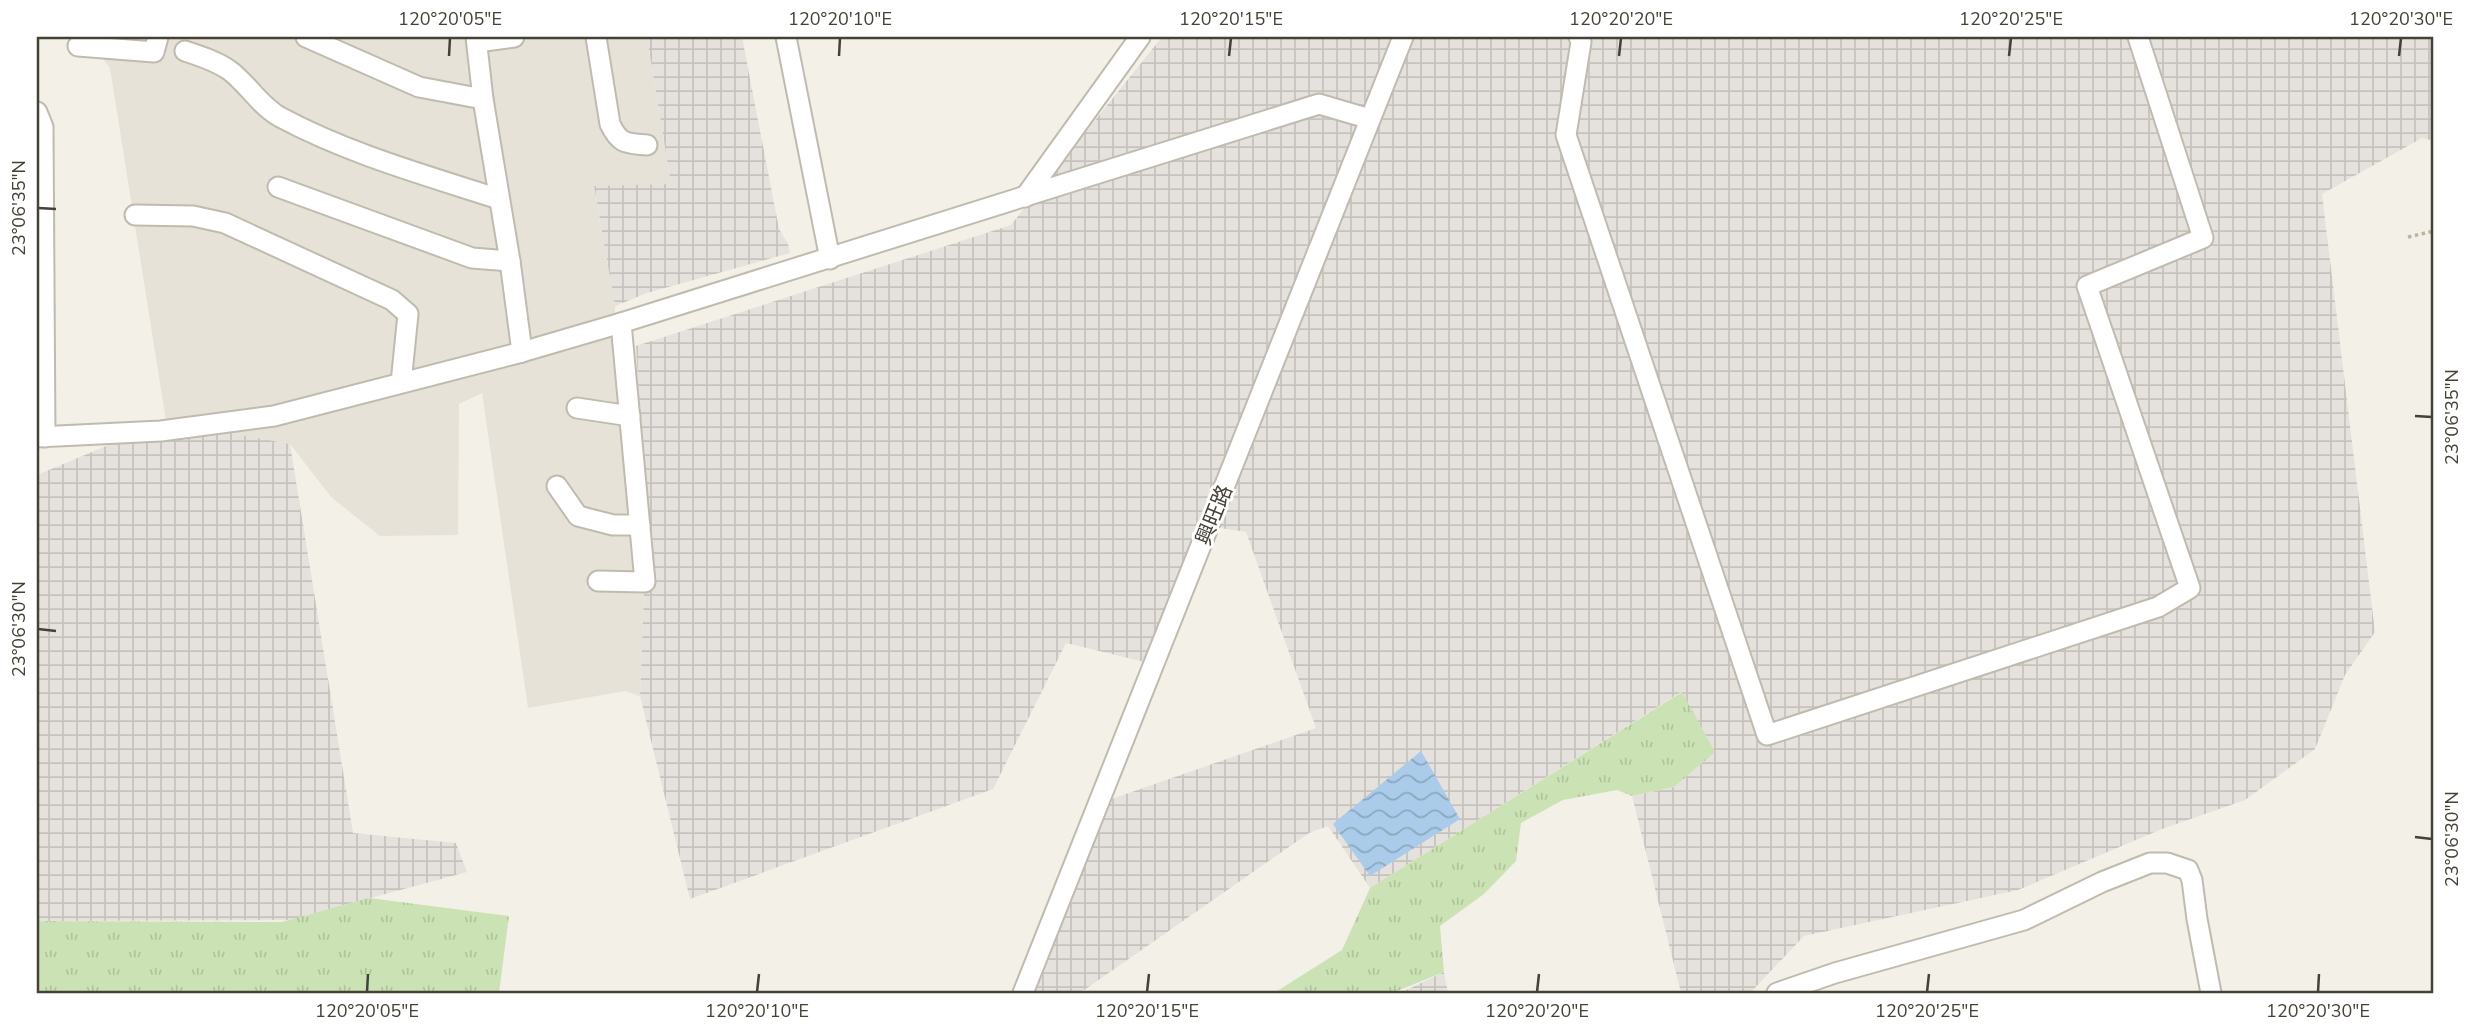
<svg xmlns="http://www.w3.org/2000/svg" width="2471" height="1030" font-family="'Nunito Sans','Noto Sans TC',sans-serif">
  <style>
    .residential { fill: #e6e2d7 }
    .industrial { fill: url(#industrial-grid) }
    .grass { fill: url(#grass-tufts) }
    .water { fill: url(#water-waves) }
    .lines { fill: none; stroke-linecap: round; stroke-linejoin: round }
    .minor-casing { stroke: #c0bbae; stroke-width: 23 }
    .path { stroke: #beb49e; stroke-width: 3.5; stroke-dasharray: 3.5 3.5; stroke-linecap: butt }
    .minor { stroke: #fff; stroke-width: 19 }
    .ticks { fill: none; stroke: #454137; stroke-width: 2.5 }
    .labels { text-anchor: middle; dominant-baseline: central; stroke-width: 6; stroke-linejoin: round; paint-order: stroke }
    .street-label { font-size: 21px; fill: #454137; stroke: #fff }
    .neatline { fill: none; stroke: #454137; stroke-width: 2.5 }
    .ticks-label { font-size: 18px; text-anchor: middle; fill: #454137 }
  </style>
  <defs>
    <pattern id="industrial-grid" width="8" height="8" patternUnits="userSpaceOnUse" patternTransform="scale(1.75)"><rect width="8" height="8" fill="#e5e2dd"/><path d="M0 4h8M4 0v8" fill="none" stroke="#c6c3be"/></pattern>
    <pattern id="grass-tufts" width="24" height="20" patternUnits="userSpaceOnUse" patternTransform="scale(1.75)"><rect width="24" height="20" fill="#cbe3b4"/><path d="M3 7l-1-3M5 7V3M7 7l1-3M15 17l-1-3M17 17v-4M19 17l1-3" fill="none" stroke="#b0c49b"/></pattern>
    <pattern id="water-waves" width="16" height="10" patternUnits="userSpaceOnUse" patternTransform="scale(1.75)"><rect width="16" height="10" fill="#aaccea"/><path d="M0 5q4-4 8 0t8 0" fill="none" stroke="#8ca7be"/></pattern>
  </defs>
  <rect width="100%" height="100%" fill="#f3f0e8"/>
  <path class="residential" d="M86,37H647L671,184L594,187L615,306L614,371L644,593L640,696L625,691L528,708L482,393L459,404L458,535L380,536L331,497L290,444L166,421L110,68Z"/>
  <g class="industrial">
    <path d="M647,37H742L779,229L788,244L790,253L647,293L615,306L594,186L671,184Z"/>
    <path d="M1162,37H2434V141L2422,138L2322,194L2375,632L2345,675L2315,749L2245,800L2162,829L2018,890L1804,936L1750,993H1681L1632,796L1674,787L1681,692L1370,888L1328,826L1309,833L1080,993H1028L1100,803L1316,728L1246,532L1208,526L1157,665L1066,643L993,789L690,899L640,696L644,593L650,587L636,346L1011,225Z"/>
    <path d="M166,421L290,444L353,833L456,843L467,872L289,920L37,921V475Z"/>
    <path d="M1444,972L1448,993H1400Z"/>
  </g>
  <g class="grass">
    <path d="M1682,692L1715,752L1674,787L1632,796L1617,790L1563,800L1521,823L1516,861L1484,894L1440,926L1444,972L1392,993H1274L1342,950L1370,888Z"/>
    <path d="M369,898L509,916L499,993H37V921L281,922Z"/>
  </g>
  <path class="water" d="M1421,751L1460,819L1370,876L1333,824Z"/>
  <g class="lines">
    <g class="minor-casing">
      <g id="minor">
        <path d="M306,37L419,87L483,99"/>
        <path d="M476,37L483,99L510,261L522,352"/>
        <path d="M596,37L610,124C620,145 627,143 647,145"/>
        <path d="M786,37L830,259"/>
        <path d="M1579,37L1581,42L1566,135L1767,735L2158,607L2190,588L2087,286L2203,238L2138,37"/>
        <path d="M477,42L514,37"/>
        <path d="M78,46L154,52L158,37"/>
        <path d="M185,51C200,56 216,61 229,70C247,83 260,106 280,117C349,154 425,175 499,199"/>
        <path d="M37,112L43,127L45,437"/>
        <path d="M278,187L472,258L510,261"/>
        <path d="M1025,197L1140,37"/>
        <path d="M135,215L193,216L225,223L392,300L408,314L401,383"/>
        <path d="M577,408L630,416"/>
        <path d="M37,437L161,431L274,416L522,352L621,323L1319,104L1370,119"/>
        <path d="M557,486L578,516L613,525H640"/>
        <path d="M598,581L645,582L621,323"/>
        <path d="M1023,993L1403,37"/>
        <path d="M1777,993L1835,973L2024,920L2102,882L2150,863H2167L2188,870L2192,880L2197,919L2211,993"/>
      </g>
    </g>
    <path class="path" d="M2408,237L2434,231"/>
    <use href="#minor" class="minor"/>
  </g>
  <path class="ticks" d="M449,56L450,38M839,56L840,38M1229,56L1231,38M1619,56L1621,38M2009,56L2011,38M2399,56L2401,38M38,208L56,209M2415,416L2432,417M38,629L56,631M2415,837L2432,839M367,992L368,974M757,992L759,974M1147,992L1149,974M1537,992L1539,974M1927,992L1929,974M2318,992L2319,974"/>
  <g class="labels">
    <g class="street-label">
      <text transform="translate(1214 515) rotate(-68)">興旺路</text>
    </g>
  </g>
  <rect width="2471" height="1030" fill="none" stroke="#ffffff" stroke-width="77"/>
  <rect x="38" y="38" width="2394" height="954" class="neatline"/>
  <g class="ticks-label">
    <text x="450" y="25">120°20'05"E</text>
    <text x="840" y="25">120°20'10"E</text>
    <text x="1231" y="25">120°20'15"E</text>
    <text x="1621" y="25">120°20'20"E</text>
    <text x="2011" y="25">120°20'25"E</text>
    <text x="2401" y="25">120°20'30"E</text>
    <text transform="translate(19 208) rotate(-90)" y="6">23°06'35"N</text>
    <text transform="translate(2452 417) rotate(-90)" y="6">23°06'35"N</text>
    <text transform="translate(19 629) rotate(-90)" y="6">23°06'30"N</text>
    <text transform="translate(2452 839) rotate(-90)" y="6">23°06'30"N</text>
    <text x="367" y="1017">120°20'05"E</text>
    <text x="757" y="1017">120°20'10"E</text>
    <text x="1147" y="1017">120°20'15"E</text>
    <text x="1537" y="1017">120°20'20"E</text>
    <text x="1927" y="1017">120°20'25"E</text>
    <text x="2318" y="1017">120°20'30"E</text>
  </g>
</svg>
